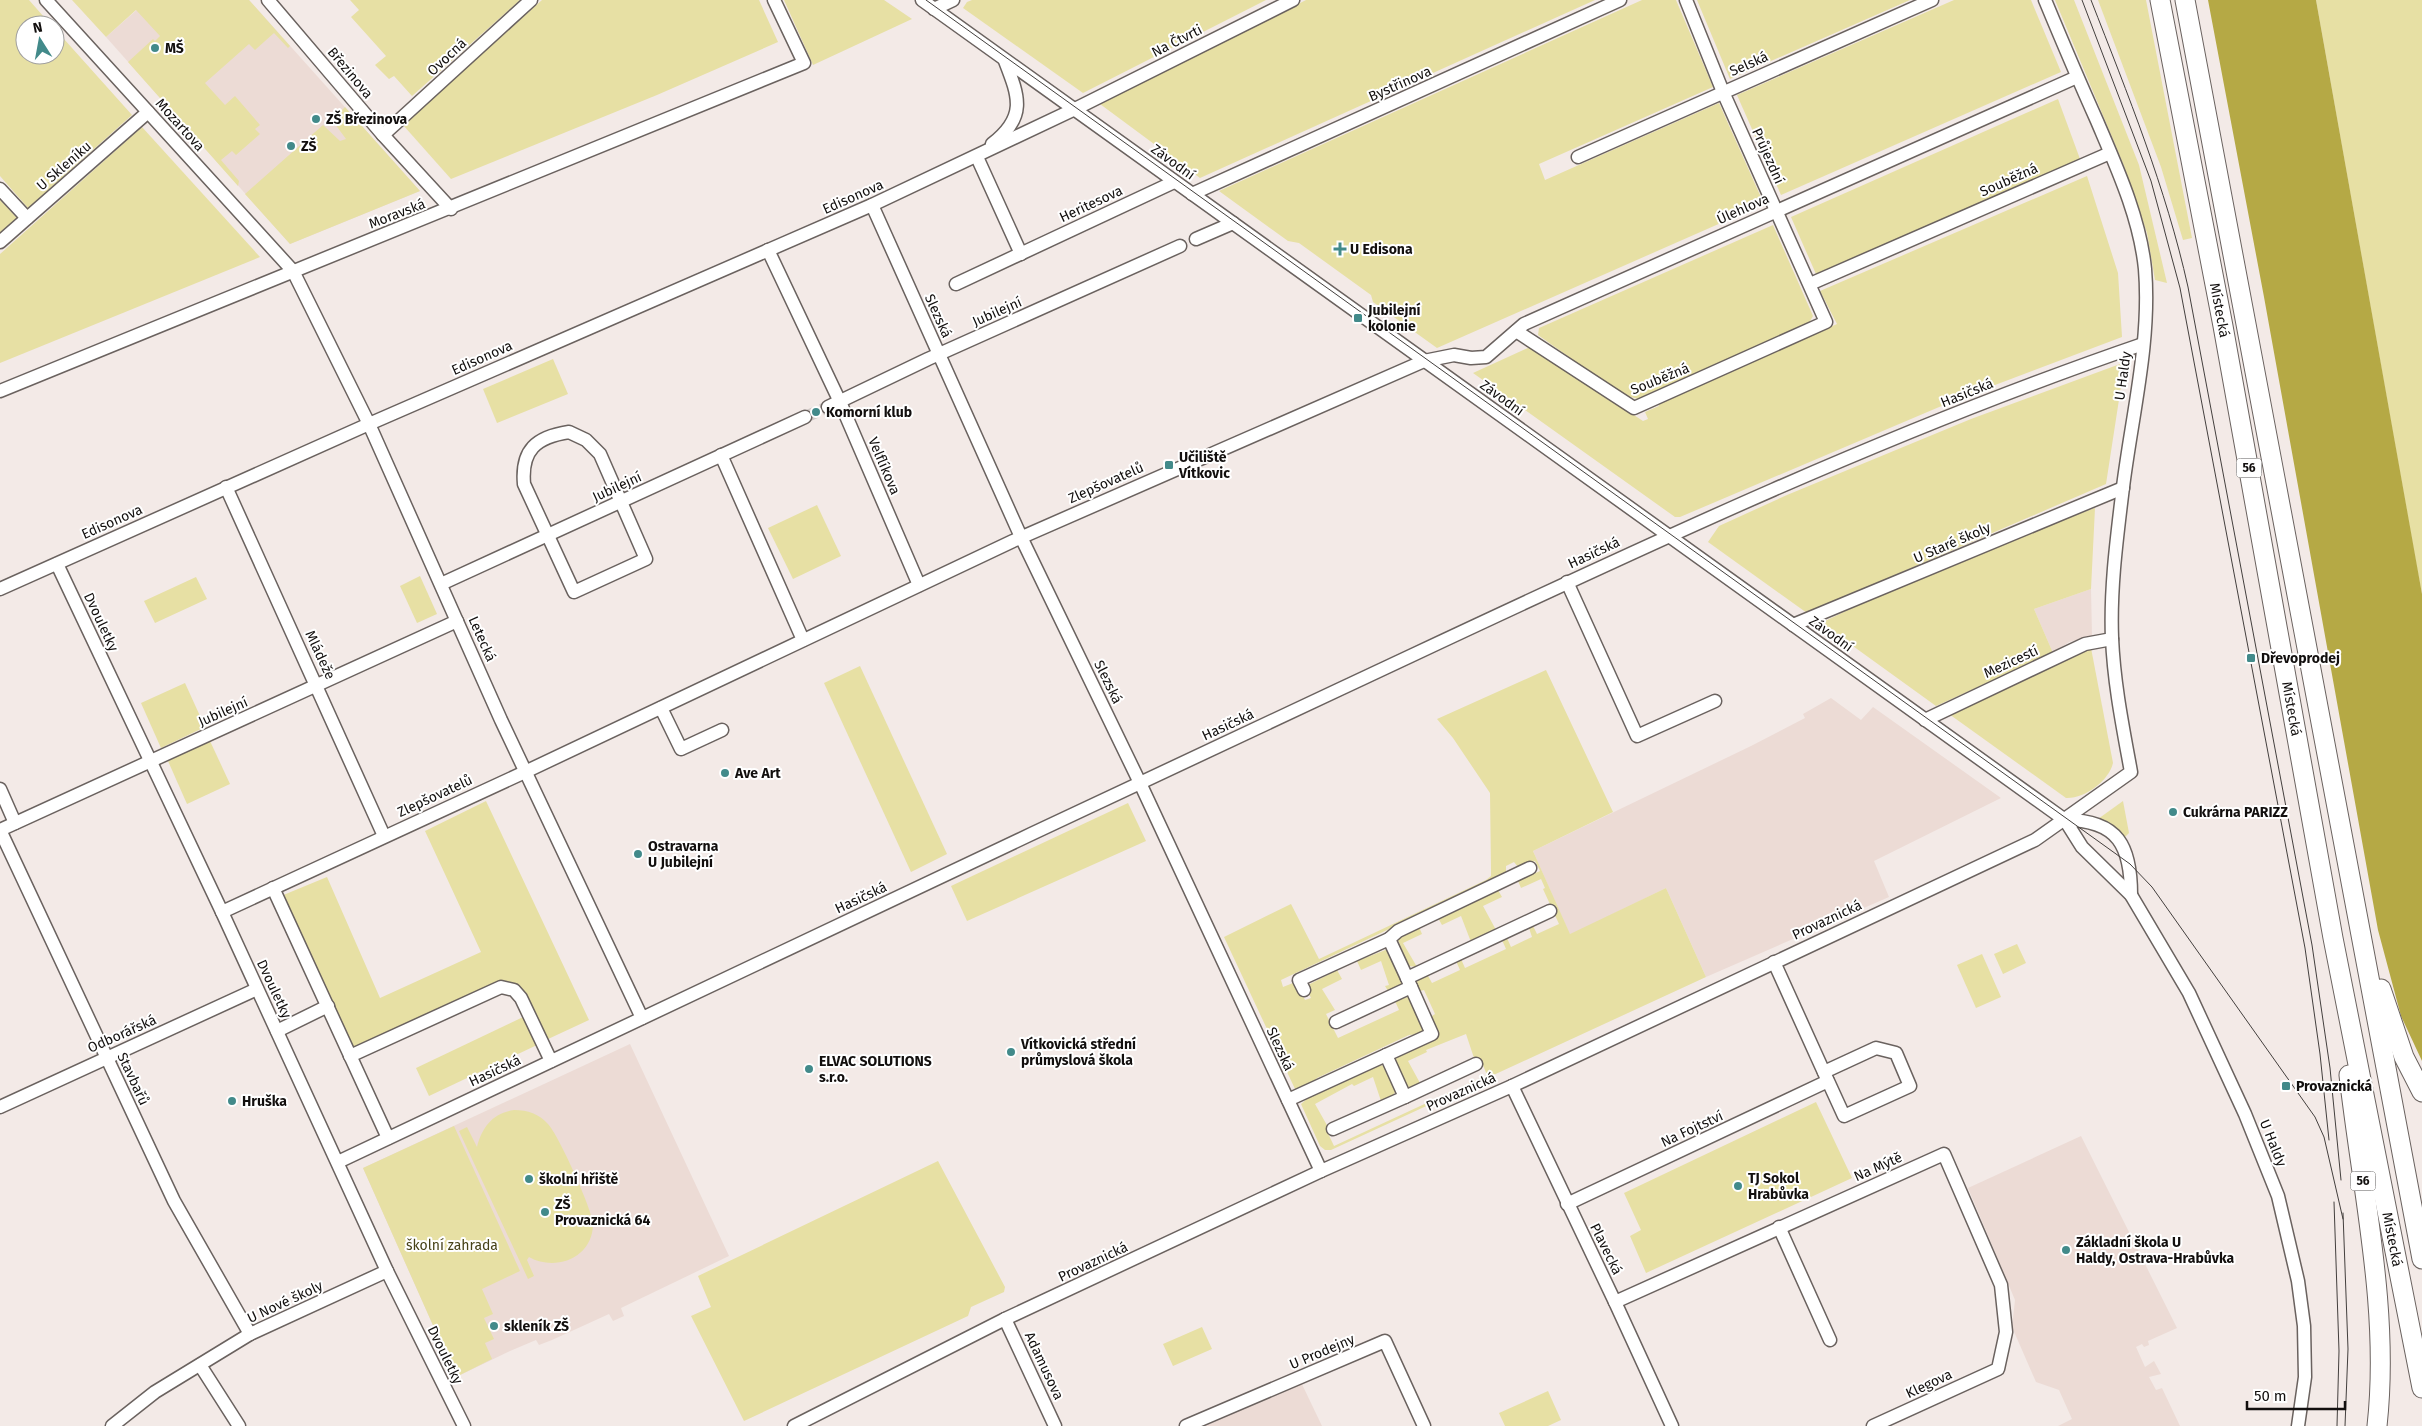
<svg xmlns="http://www.w3.org/2000/svg" width="2422" height="1426" font-family="'Fira Sans',sans-serif">
  <style>
    .built { fill: #ecdbd5 }
    .green { fill: #e7e0a4 }
    .forest { fill: #b5a945 }
    .lines { fill: none; stroke-linecap: round; stroke-linejoin: round }
    .minor-tunnel { stroke: #d1c9c6; stroke-width: 12; stroke-dasharray: 12 6; stroke-linecap: butt }
    .minor-casing { stroke: #6a625f; stroke-width: 15 }
    .highway-casing { stroke: #6a625f; stroke-width: 21 }
    .minor { stroke: #fff; stroke-width: 12 }
    .highway { stroke: #fff; stroke-width: 19 }
    .tram { stroke: #433f3d; stroke-width: 1 }
    .poi-dot { fill: #428a8a; stroke: #fff; stroke-width: 2 }
    .labels { text-anchor: middle; dominant-baseline: central; stroke-width: 4; stroke-linejoin: round; paint-order: stroke }
    .shield { fill: #fff; stroke: #595756; stroke-width: 1 }
    .shield-label { font-size: 12px; font-weight: bold; fill: #120f0e }
    .street-label { font-size: 14px; fill: #120f0e; stroke: #fff }
    .poi-label { font-size: 14px; font-weight: bold; fill: #120f0e; stroke: #fff; text-anchor: start }
    .park-label { font-size: 14px; fill: #464117; stroke: #fff }
  </style>
  <rect width="100%" height="100%" fill="#f3eae7"/>
  <g class="built">
    <path d="M148,0H249L420,191L290,244L106,37Z"/>
    <path d="M2091,589L2092,636L2069,642L2053,653L2034,609Z"/>
    <path d="M1831,698L1861,720L1873,707L2001,798L1874,861L1889,897L1706,977L1666,888L1570,935L1533,851L1751,746L1805,718L1803,714Z"/>
    <path d="M630,1044L729,1256L621,1308L624,1316L613,1321L609,1314L552,1340L539,1345L536,1340L510,1351L456,1377L363,1168Z"/>
    <path d="M2081,1136L2177,1328L2148,1341L2149,1345L2144,1347L2142,1344L2136,1347L2145,1367L2154,1361L2161,1374L2149,1377L2156,1390L2162,1388L2180,1426H2058L2072,1419L2059,1390L2036,1382L2012,1327L2015,1300L1968,1188Z"/>
    <path d="M1299,1378L1322,1426H1186Z"/>
  </g>
  <g class="green">
    <path d="M0,0H29L51,25H25V55H55V29L132,115L28,208L0,176Z"/>
    <path d="M72,0H249L290,46L288,48L274,33L255,50L249,44L205,83L225,105L235,96L260,125L255,129L260,134L236,155L232,151L221,160L239,181L238,186L128,62L153,39L155,41L160,36L136,10L106,37Z"/>
    <path d="M350,0H520L412,96L394,76L389,79L375,65L386,56L351,17L359,10Z"/>
    <path d="M542,0H759L778,42L657,95L451,179L403,125Z"/>
    <path d="M784,0H884L912,19L813,65Z"/>
    <path d="M972,0H1266L1083,93L963,8L967,2Z"/>
    <path d="M1306,0H1595L1200,178L1100,104Z"/>
    <path d="M1642,0H1676L1713,87L1539,164L1545,180L1719,103L1764,204L1437,348L1373,302L1371,295L1299,243L1288,241L1219,191Z"/>
    <path d="M1697,0H1910L1730,79Z"/>
    <path d="M1954,0H2031L2061,72L1781,195L1737,95Z"/>
    <path d="M2055,0H2074L2139,165L2167,283L2155,280L2147,233L2124,166Z"/>
    <path d="M2098,0H2146L2192,238L2183,240L2161,167Z"/>
    <path d="M2316,0H2422V594L2417,568Z"/>
    <path d="M2058,99L2080,159L1816,274L1791,217Z"/>
    <path d="M345,107L420,191L290,244L245,194L323,125L340,141L346,139L332,120Z"/>
    <path d="M142,127L260,257L0,363V254Z"/>
    <path d="M2087,176L2118,273L2122,337L1958,399L1680,517H1675L1473,373L1530,347L1643,421L1648,419L1645,412L1659,406L1658,404L1837,324L1820,291Z"/>
    <path d="M0,200L17,218L0,233Z"/>
    <path d="M1773,225L1813,316L1808,325L1641,400L1621,394L1538,335L1539,328Z"/>
    <path d="M553,359L568,394L497,423L483,389Z"/>
    <path d="M2120,364L2124,367L2106,484L1807,613L1708,542L1719,526L1787,495L1971,419Z"/>
    <path d="M817,505L841,556L793,579L768,528Z"/>
    <path d="M2095,508L2091,589L2034,609L2053,653L1936,706L1821,623C1909,580 2002,540 2095,508Z"/>
    <path d="M420,576L437,614L417,623L400,586Z"/>
    <path d="M196,577L207,599L155,623L144,601Z"/>
    <path d="M2091,648L2113,763C2109,781 2084,799 2066,798L1949,714Z"/>
    <path d="M860,666L947,854L911,872L824,683Z"/>
    <path d="M1546,670L1613,812L1533,851L1570,934L1666,888L1706,977L1331,1150H1325L1320,1146L1301,1104L1308,1098L1379,1065L1385,1066L1396,1091L1393,1095L1381,1101L1373,1077L1354,1086L1352,1084L1315,1104L1328,1127L1326,1129L1334,1146L1487,1075L1480,1058L1475,1060L1474,1058L1466,1034L1426,1050L1427,1052L1408,1061L1420,1083L1410,1087L1406,1086L1395,1061L1397,1057L1427,1043L1436,1032L1432,1016L1435,1014L1424,990L1420,991L1417,982L1419,978L1427,974L1432,983L1460,970L1456,961L1461,959L1465,968L1506,949L1502,940L1507,938L1511,947L1532,937L1529,928L1533,926L1537,934L1559,924L1543,889L1545,888L1541,879L1521,888L1518,881L1540,871L1535,861L1518,867L1514,862L1506,866V874L1281,980L1283,987L1293,983L1297,984L1305,1000L1311,998L1307,990L1308,985L1337,970L1342,979L1322,989L1335,1010L1326,1014L1338,1038L1399,1010L1395,1001L1411,996L1426,1026L1423,1034L1409,1035L1317,1078C1311,1085 1305,1090 1295,1089L1224,937L1291,904L1319,959L1486,880L1491,876V871L1490,793L1453,738L1437,719Z"/>
    <path d="M185,683L205,727L161,748L141,703Z"/>
    <path d="M210,741L230,784L187,804L168,761Z"/>
    <path d="M486,801L589,1020L546,1040L515,984L505,981L352,1050L281,896L327,877L380,998L481,952L425,831Z"/>
    <path d="M2123,801L2129,833L2124,838L2098,819Z"/>
    <path d="M1128,803L1146,841L967,921L951,886Z"/>
    <path d="M1498,890L1502,897L1483,906L1496,930L1471,942L1461,916L1442,925L1438,918Z"/>
    <path d="M1419,927L1422,934L1403,943L1417,967L1409,966L1397,938Z"/>
    <path d="M2017,944L2026,963L2003,974L1994,954Z"/>
    <path d="M1388,949L1403,981L1400,986L1388,991L1385,986L1389,985L1381,961L1361,970L1357,961Z"/>
    <path d="M1982,954L2001,997L1976,1008L1957,965Z"/>
    <path d="M523,1017L537,1045L429,1096L416,1068Z"/>
    <path d="M1816,1102L1852,1178L1646,1273L1630,1236L1641,1230L1624,1193Z"/>
    <path d="M514,1110C528,1110 539,1114 548,1124C558,1134 593,1211 593,1224C593,1258 555,1272 529,1257L527,1260L534,1276L528,1279L459,1131L467,1127L477,1147C482,1127 493,1113 514,1110Z"/>
    <path d="M454,1126L520,1271L482,1289L493,1314L484,1318L494,1339L485,1343L492,1359L456,1377L363,1168Z"/>
    <path d="M938,1161L1005,1287L1004,1292L971,1307L968,1316L744,1421L691,1316L711,1307L698,1276Z"/>
    <path d="M1202,1327L1212,1349L1173,1366L1163,1344Z"/>
    <path d="M1548,1391L1561,1420L1548,1426H1505L1499,1413Z"/>
  </g>
  <path class="forest" d="M2208,0H2316L2422,594V1061L2401,1016L2378,930L2264,297Z"/>
  <g class="lines">
    <path class="minor-tunnel" d="M805,417L828,407"/>
    <g class="minor-casing">
      <g id="minor">
        <path d="M46,0L293,271L369,424L501,720L642,1018"/>
        <path d="M268,0L383,135L451,209"/>
        <path d="M922,0L2065,820L2082,847L2131,895L2189,993L2245,1114L2278,1196L2298,1281L2304,1326L2305,1377L2298,1426"/>
        <path d="M934,9L953,0"/>
        <path d="M383,135L531,0"/>
        <path d="M992,144C1027,117 1019,97 1005,61"/>
        <path d="M977,157L1021,254"/>
        <path d="M1578,157L1932,0"/>
        <path d="M0,189L27,218"/>
        <path d="M1192,194L1620,0"/>
        <path d="M872,205L1021,537L1140,783L1321,1171"/>
        <path d="M1196,239L1233,223"/>
        <path d="M0,242L148,112"/>
        <path d="M768,250L840,402L919,585"/>
        <path d="M956,284L1174,182"/>
        <path d="M1810,284L2110,153"/>
        <path d="M1516,331L1634,408L1826,322L1723,92L1686,0"/>
        <path d="M0,391L804,63L774,0"/>
        <path d="M828,407L928,359L1180,246"/>
        <path d="M569,432L586,440L600,454L646,559L574,592L524,484C521,450 536,437 569,432Z"/>
        <path d="M721,455L803,640"/>
        <path d="M226,487L384,836"/>
        <path d="M57,564L222,912L387,1271L464,1426"/>
        <path d="M1567,582L1637,736L1715,701"/>
        <path d="M441,584L805,417"/>
        <path d="M0,589L369,424L872,205L1077,108L1293,0"/>
        <path d="M1793,625L2123,488"/>
        <path d="M661,708L681,749L722,730"/>
        <path d="M1925,720L2085,644L2112,639"/>
        <path d="M0,789L15,823"/>
        <path d="M2065,820C2119,820 2131,847 2131,895"/>
        <path d="M0,830L174,1201L250,1334"/>
        <path d="M0,830L457,621"/>
        <path d="M273,888L388,1138"/>
        <path d="M222,912L525,772L1013,541L1424,361L1454,355L1471,358L1486,357L1524,324L2077,77"/>
        <path d="M1774,962L1827,1079"/>
        <path d="M1407,978L1389,939L1398,931L1530,868"/>
        <path d="M1304,990L1299,980L1389,939"/>
        <path d="M1336,1022L1411,987"/>
        <path d="M277,1031L328,1006"/>
        <path d="M350,1056L501,987L514,990L521,998L551,1061"/>
        <path d="M1512,1086L1615,1302L1672,1426"/>
        <path d="M1405,1097L1476,1064"/>
        <path d="M1288,1100L1432,1034L1407,978L1550,911"/>
        <path d="M0,1107L257,989"/>
        <path d="M1333,1129L1405,1097L1386,1055"/>
        <path d="M338,1162C671,1005 1004,846 1338,690C1603,566 1866,439 2143,344"/>
        <path d="M1567,1204L1828,1081L1844,1116L1910,1086L1896,1053L1876,1048L1824,1072"/>
        <path d="M1779,1227L1830,1340"/>
        <path d="M1615,1302L1944,1154L2001,1285L2006,1332L1998,1369L1873,1426"/>
        <path d="M1005,1319L1055,1426"/>
        <path d="M200,1365L239,1426"/>
        <path d="M112,1426L155,1392L250,1334L387,1271"/>
        <path d="M794,1426L1005,1319L1321,1171L1512,1086L2035,840L2131,772C2123,728 2114,684 2112,638C2110,588 2117,537 2123,487C2132,415 2151,341 2145,269C2140,218 2117,168 2097,121C2079,81 2062,41 2045,0"/>
        <path d="M1186,1426L1385,1341L1424,1426"/>
      </g>
    </g>
    <g class="highway-casing">
      <g id="highway">
        <path id="s1" d="M2160,0L2223,326L2333,938L2422,1388"/>
        <path d="M2185,0L2422,1259"/>
        <path d="M2381,989L2404,1057L2422,1092"/>
        <path d="M2349,1075C2362,1191 2390,1310 2377,1426"/>
      </g>
    </g>
    <use href="#minor" class="minor"/>
    <use href="#highway" class="highway"/>
    <g class="tram">
      <path d="M926,0L2130,864L2152,887L2315,1117L2324,1137L2343,1219"/>
      <path d="M2082,0L2151,181L2180,288L2305,948L2320,1054L2329,1140"/>
      <path d="M2091,0C2128,95 2166,188 2188,287L2312,945L2330,1068L2341,1180"/>
      <path d="M2334,1202L2339,1351L2337,1426"/>
      <path d="M2343,1213L2348,1349L2345,1426"/>
    </g>
  </g>
  <g class="poi-dot">
    <circle cx="155" cy="48" r="5"/>
    <circle cx="316" cy="119" r="5"/>
    <circle cx="291" cy="146" r="5"/>
    <path d="M1337.5 241.5h5v5h5v5h-5v5h-5v-5h-5v-5h5z"/>
    <rect x="1353" y="313" width="10" height="10" rx="2.5"/>
    <circle cx="816" cy="412" r="5"/>
    <rect x="1164" y="460" width="10" height="10" rx="2.5"/>
    <rect x="2246" y="653" width="10" height="10" rx="2.5"/>
    <circle cx="725" cy="773" r="5"/>
    <circle cx="2173" cy="812" r="5"/>
    <circle cx="638" cy="854" r="5"/>
    <circle cx="1011" cy="1052" r="5"/>
    <circle cx="809" cy="1069" r="5"/>
    <rect x="2281" y="1081" width="10" height="10" rx="2.5"/>
    <circle cx="232" cy="1101" r="5"/>
    <circle cx="529" cy="1179" r="5"/>
    <circle cx="1738" cy="1186" r="5"/>
    <circle cx="545" cy="1212" r="5"/>
    <circle cx="2066" cy="1250" r="5"/>
    <circle cx="494" cy="1326" r="5"/>
  </g>
  <g class="labels">
    <g class="shield">
      <rect x="2236.5" y="458.5" width="25" height="19" rx="4"/>
      <rect x="2350.5" y="1171.5" width="25" height="19" rx="4"/>
    </g>
    <g class="shield-label">
      <text x="2249" y="468">56</text>
      <text x="2363" y="1181">56</text>
    </g>
    <g class="street-label">
      <text transform="translate(1177 41) rotate(-27)">Na Čtvrti</text>
      <text transform="translate(447 57) rotate(-43)">Ovocná</text>
      <text transform="translate(1749 64) rotate(-24)">Selská</text>
      <text transform="translate(350 73) rotate(50)">Březinova</text>
      <text transform="translate(1400 84) rotate(-24)">Bystřinova</text>
      <text transform="translate(180 125) rotate(48)">Mozartova</text>
      <text transform="translate(1768 156) rotate(66)">Průjezdní</text>
      <text transform="translate(1173 162) rotate(36)">Závodní</text>
      <text transform="translate(64 166) rotate(-41)">U Skleníku</text>
      <text transform="translate(2009 180) rotate(-24)">Souběžná</text>
      <text transform="translate(853 197) rotate(-24)">Edisonova</text>
      <text transform="translate(1091 204) rotate(-25)">Heritesova</text>
      <text transform="translate(1743 209) rotate(-24)">Úlehlova</text>
      <text transform="translate(397 214) rotate(-21)">Moravská</text>
      <text stroke="none"><textPath href="#s1" startOffset="316">Místecká</textPath></text>
      <text transform="translate(997 312) rotate(-24)">Jubilejní</text>
      <text transform="translate(938 316) rotate(66)">Slezská</text>
      <text transform="translate(482 358) rotate(-24)">Edisonova</text>
      <text transform="translate(2123 376) rotate(-82)">U Haldy</text>
      <text transform="translate(1660 379) rotate(-22)">Souběžná</text>
      <text transform="translate(1967 393) rotate(-22)">Hasičská</text>
      <text transform="translate(1502 398) rotate(36)">Závodní</text>
      <text transform="translate(884 466) rotate(67)">Velflíkova</text>
      <text transform="translate(1106 483) rotate(-24)">Zlepšovatelů</text>
      <text transform="translate(617 487) rotate(-25)">Jubilejní</text>
      <text transform="translate(112 522) rotate(-24)">Edisonova</text>
      <text transform="translate(1952 543) rotate(-23)">U Staré školy</text>
      <text transform="translate(1594 553) rotate(-25)">Hasičská</text>
      <text transform="translate(101 622) rotate(65)">Dvouletky</text>
      <text transform="translate(1831 634) rotate(36)">Závodní</text>
      <text transform="translate(482 639) rotate(66)">Letecká</text>
      <text transform="translate(320 655) rotate(65)">Mládeže</text>
      <text transform="translate(2011 662) rotate(-25)">Mezicestí</text>
      <text transform="translate(1108 682) rotate(64)">Slezská</text>
      <text stroke="none"><textPath href="#s1" startOffset="721">Místecká</textPath></text>
      <text transform="translate(223 712) rotate(-24)">Jubilejní</text>
      <text transform="translate(1228 725) rotate(-25)">Hasičská</text>
      <text transform="translate(435 796) rotate(-25)">Zlepšovatelů</text>
      <text transform="translate(861 898) rotate(-25)">Hasičská</text>
      <text transform="translate(1827 920) rotate(-25)">Provaznická</text>
      <text transform="translate(274 989) rotate(65)">Dvouletky</text>
      <text transform="translate(122 1034) rotate(-24)">Odborářská</text>
      <text transform="translate(1280 1049) rotate(65)">Slezská</text>
      <text transform="translate(495 1071) rotate(-25)">Hasičská</text>
      <text transform="translate(133 1079) rotate(65)">Stavbařů</text>
      <text transform="translate(1461 1092) rotate(-24)">Provaznická</text>
      <text transform="translate(1692 1129) rotate(-25)">Na Fojtství</text>
      <text transform="translate(2273 1143) rotate(68)">U Haldy</text>
      <text transform="translate(1878 1167) rotate(-24)">Na Mýtě</text>
      <text stroke="none"><textPath href="#s1" startOffset="1261">Místecká</textPath></text>
      <text transform="translate(1606 1249) rotate(64)">Plavecká</text>
      <text transform="translate(1093 1262) rotate(-25)">Provaznická</text>
      <text transform="translate(285 1302) rotate(-25)">U Nové školy</text>
      <text transform="translate(1322 1352) rotate(-23)">U Prodejny</text>
      <text transform="translate(445 1355) rotate(64)">Dvouletky</text>
      <text transform="translate(1044 1366) rotate(65)">Adamusova</text>
      <text transform="translate(1929 1384) rotate(-25)">Klegova</text>
    </g>
    <g class="poi-label">
      <text x="165" y="48">MŠ</text>
      <text x="326" y="119">ZŠ Březinova</text>
      <text x="301" y="146">ZŠ</text>
      <text x="1350" y="249">U Edisona</text>
      <text x="1368" y="310">Jubilejní<tspan x="1368" dy="16">kolonie</tspan></text>
      <text x="826" y="412">Komorní klub</text>
      <text x="1179" y="457">Učiliště<tspan x="1179" dy="16">Vítkovic</tspan></text>
      <text x="2261" y="658">Dřevoprodej</text>
      <text x="735" y="773">Ave Art</text>
      <text x="2183" y="812">Cukrárna PARIZZ</text>
      <text x="648" y="846">Ostravarna<tspan x="648" dy="16">U Jubilejní</tspan></text>
      <text x="1021" y="1044">Vítkovická střední<tspan x="1021" dy="16">průmyslová škola</tspan></text>
      <text x="819" y="1061">ELVAC SOLUTIONS<tspan x="819" dy="16">s.r.o.</tspan></text>
      <text x="2296" y="1086">Provaznická</text>
      <text x="242" y="1101">Hruška</text>
      <text x="1748" y="1178">TJ Sokol<tspan x="1748" dy="16">Hrabůvka</tspan></text>
      <text x="539" y="1179">školní hřiště</text>
      <text x="555" y="1204">ZŠ<tspan x="555" dy="16">Provaznická 64</tspan></text>
      <text x="2076" y="1242">Základní škola U<tspan x="2076" dy="16">Haldy, Ostrava-Hrabůvka</tspan></text>
      <text x="504" y="1326">skleník ZŠ</text>
    </g>
    <g class="park-label">
      <text x="452" y="1245">školní zahrada</text>
    </g>
  </g>
  <g transform="translate(40 40) rotate(349)"><circle r="24" fill="#ffffff" stroke="#a09f9f"/>
  <path d="M0-4L9 19L0 12L-9 19Z" fill="#428a8a"/>
  <text y="-8" font-size="14" font-weight="bold" text-anchor="middle" fill="#120f0e">N</text>
  </g>
  <path d="M2247 1401v8h98v-8" fill="none" stroke="#120f0e" stroke-width="2.5"/>
  <text x="2254" y="1401" font-size="15" fill="#120f0e" stroke="#ffffff" stroke-width="4" paint-order="stroke">50 m</text>
</svg>
